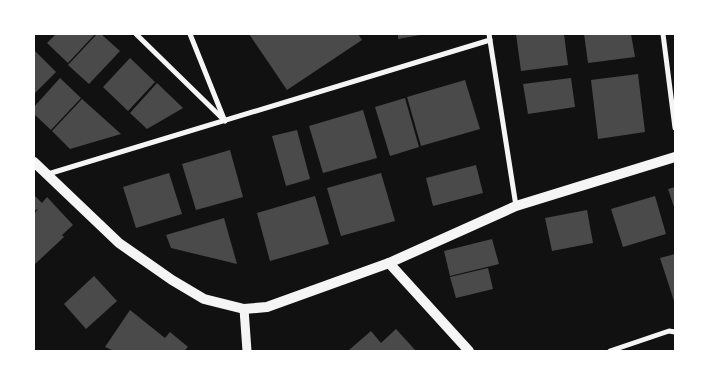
<svg xmlns="http://www.w3.org/2000/svg" width="709" height="385" font-family="Arial,sans-serif">
  <style>
    .building { fill: #4a4a4a }
    .lines { fill: none; stroke-linecap: round; stroke-linejoin: round }
    .minor { stroke: #f5f5f5; stroke-width: 5 }
    .tertiary { stroke: #f5f5f5; stroke-width: 9 }
    .secondary { stroke: #f5f5f5; stroke-width: 10 }
  </style>
  <rect width="100%" height="100%" fill="#111"/>
  <g class="building">
    <path d="M56,34H95L68,63L47,43Z"/>
    <path d="M97,34H101L120,51L89,84L68,65Z"/>
    <path d="M249,34H358L362,40L287,90Z"/>
    <path d="M398,34H420V35L398,39Z"/>
    <path d="M516,34H564L568,65L521,71Z"/>
    <path d="M584,34H631L635,57L588,63Z"/>
    <path d="M34,50L56,72L34,94Z"/>
    <path d="M130,58L155,82L128,111L103,87Z"/>
    <path d="M638,74L645,132L598,139L591,80Z"/>
    <path d="M60,78L81,98L51,130L34,114V107Z"/>
    <path d="M571,78L575,107L528,114L523,84Z"/>
    <path d="M465,80L480,129L421,146L407,97Z"/>
    <path d="M157,83L183,108L147,129L130,113Z"/>
    <path d="M405,98L419,147L390,156L375,107Z"/>
    <path d="M82,99L121,134L70,149L52,131Z"/>
    <path d="M363,110L377,158L323,173L309,126Z"/>
    <path d="M297,130L310,179L286,186L272,136Z"/>
    <path d="M230,150L243,197L196,210L182,164Z"/>
    <path d="M476,165L483,193L433,206L426,178Z"/>
    <path d="M169,173L182,214L136,228L123,187Z"/>
    <path d="M381,173L395,221L341,236L327,188Z"/>
    <path d="M675,187V210L668,189Z"/>
    <path d="M34,195L42,203L47,197L73,225L62,235L64,237L34,265V214L38,209L34,211Z"/>
    <path d="M315,196L329,244L270,261L257,213Z"/>
    <path d="M655,196L666,234L623,247L611,209Z"/>
    <path d="M587,210L593,243L552,251L545,218Z"/>
    <path d="M224,218L237,264L171,248L166,235Z"/>
    <path d="M492,239L499,264L450,276L444,251Z"/>
    <path d="M675,254V304L660,258Z"/>
    <path d="M488,268L493,289L456,298L450,277Z"/>
    <path d="M94,276L117,301L86,329L64,304Z"/>
    <path d="M130,310L165,338L170,332L188,347L184,351H114L105,347Z"/>
    <path d="M396,329L416,351L349,350L371,331L381,343Z"/>
  </g>
  <g class="lines">
    <g class="minor">
      <path d="M136,34L225,121"/>
      <path d="M190,34L224,119"/>
      <path d="M489,34L516,206"/>
      <path d="M663,34L675,128"/>
      <path d="M48,174L490,40"/>
      <path d="M610,351L669,331L675,332"/>
    </g>
    <path class="tertiary" d="M244,309L247,351"/>
    <g class="secondary">
      <path d="M34,162L119,243L172,280L204,299L244,309L267,307L389,263L516,206L675,157"/>
      <path d="M389,263L469,351"/>
    </g>
  </g>
  <rect width="709" height="385" fill="none" stroke="#ffffff" stroke-width="70"/>
</svg>
